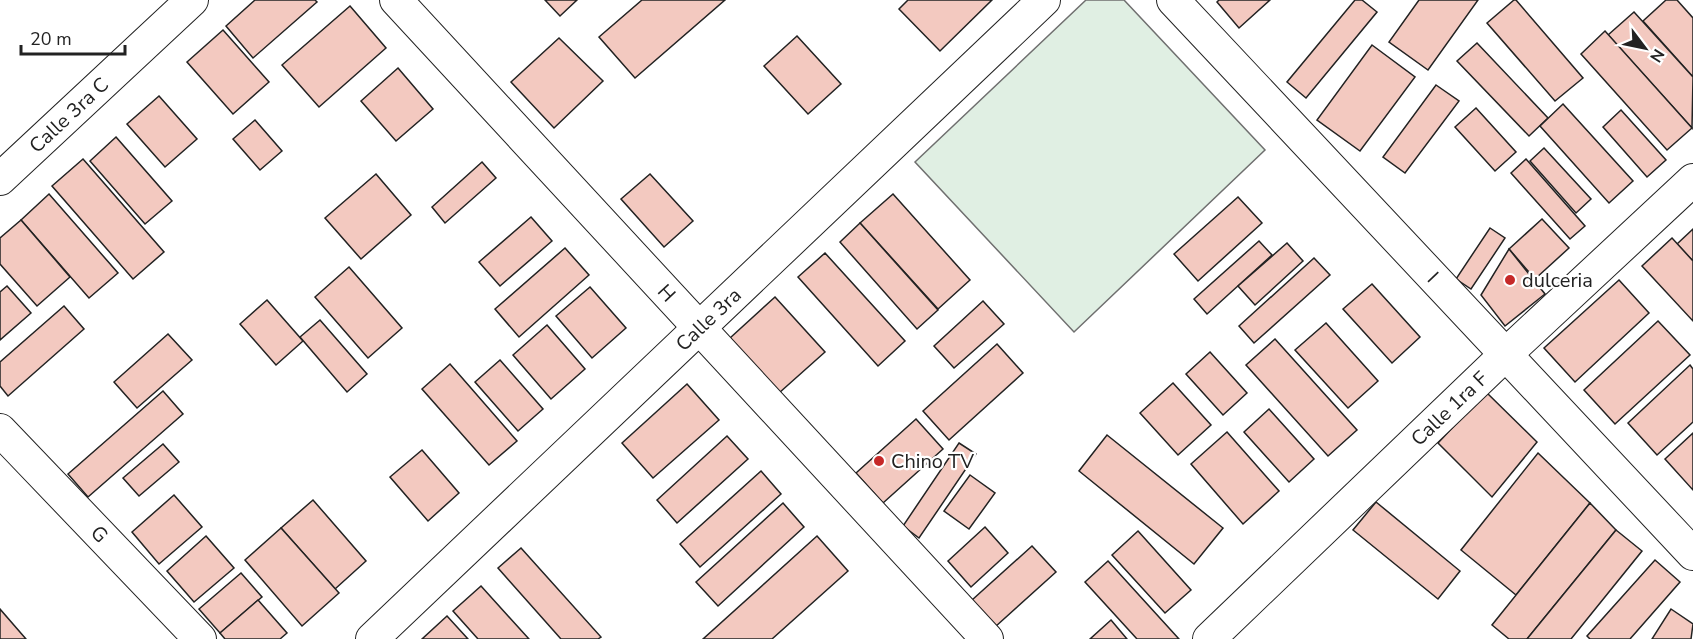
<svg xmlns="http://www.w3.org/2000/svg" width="1693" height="639" font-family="'Nunito Sans',sans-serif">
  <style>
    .green { fill: #e0efe3; stroke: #6f6f6f; stroke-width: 1.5 }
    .building { fill: #f3c9c0; stroke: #222; stroke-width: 1.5 }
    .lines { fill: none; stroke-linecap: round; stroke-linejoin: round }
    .minor-casing { stroke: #222; stroke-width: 34 }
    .minor { stroke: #fff; stroke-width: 32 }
    .poi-dot { fill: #c62828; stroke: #fff; stroke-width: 2 }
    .labels { text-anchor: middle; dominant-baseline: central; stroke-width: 4.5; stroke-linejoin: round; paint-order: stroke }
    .street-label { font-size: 20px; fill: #222; stroke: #fff }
    .poi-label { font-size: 20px; fill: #222; stroke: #fff; text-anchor: start }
  </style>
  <rect width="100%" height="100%" fill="#fff"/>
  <path class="green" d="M1086,0H1124L1265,150L1074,332L915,162Z"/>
  <g class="building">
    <path d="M255,0H315L317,2L253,58L226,26Z"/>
    <path d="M545,0H577L560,16Z"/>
    <path d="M642,0H725L635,78L599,37Z"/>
    <path d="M908,0H992L940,51L899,9Z"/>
    <path d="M1219,0H1270L1239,28L1217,2Z"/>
    <path d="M1355,0H1362L1377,12L1306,98L1287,82Z"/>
    <path d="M1419,0H1478L1428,70L1389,42Z"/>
    <path d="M1514,0H1516L1583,78L1555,101L1487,23Z"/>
    <path d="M1666,0H1677L1693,18V77L1643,21Z"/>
    <path d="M350,6L386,48L319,107L282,65Z"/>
    <path d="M1634,12L1693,77L1692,128L1608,35Z"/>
    <path d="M223,30L269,82L233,114L187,62Z"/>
    <path d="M1605,31L1692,128L1667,150L1581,54Z"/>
    <path d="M797,36L841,84L808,114L764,66Z"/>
    <path d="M559,38L603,81L554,128L511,82Z"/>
    <path d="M1477,43L1548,118L1529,136L1457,61Z"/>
    <path d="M1372,45L1415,77L1360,151L1317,120Z"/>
    <path d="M398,68L433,109L396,141L361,101Z"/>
    <path d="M1436,85L1459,101L1405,173L1383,157Z"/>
    <path d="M159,96L197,139L165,167L127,124Z"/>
    <path d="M1563,104L1633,181L1609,203L1540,126Z"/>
    <path d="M1476,108L1516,152L1495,171L1455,127Z"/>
    <path d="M1621,110L1666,160L1647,177L1603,127Z"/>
    <path d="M255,120L282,151L260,170L233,139Z"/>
    <path d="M116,137L172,201L145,224L90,161Z"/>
    <path d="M1544,148L1591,199L1576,213L1530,161Z"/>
    <path d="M83,159L164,252L133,279L52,186Z"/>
    <path d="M1526,159L1585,226L1570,239L1511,173Z"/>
    <path d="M482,162L496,178L445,223L432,207Z"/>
    <path d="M376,174L411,215L361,259L325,218Z"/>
    <path d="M650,174L693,221L664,247L621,199Z"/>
    <path d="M49,194L118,273L89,298L21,220Z"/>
    <path d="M893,194L970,280L938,309L860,223Z"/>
    <path d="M1238,197L1262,223L1198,281L1174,254Z"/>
    <path d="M531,217L552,241L500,286L479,262Z"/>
    <path d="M1542,219L1569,248L1535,279L1509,249Z"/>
    <path d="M21,220L70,277L37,306L0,264V238Z"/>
    <path d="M860,223L938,310L917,329L840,242Z"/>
    <path d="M1490,228L1505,238L1471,289L1456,279Z"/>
    <path d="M1693,229V261L1677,244Z"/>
    <path d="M1672,238L1693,261V321L1642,266Z"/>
    <path d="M1259,241L1272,255L1207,314L1194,299Z"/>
    <path d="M1287,243L1303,261L1255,305L1238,286Z"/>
    <path d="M565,248L589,275L519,337L495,309Z"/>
    <path d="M1509,249L1545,294L1505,326L1481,295Z"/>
    <path d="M825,253L905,341L878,366L798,277Z"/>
    <path d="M1314,258L1330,275L1254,343L1239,326Z"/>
    <path d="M349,267L402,328L368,358L315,297Z"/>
    <path d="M1619,280L1649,313L1575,382L1544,348Z"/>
    <path d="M1372,284L1420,337L1392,363L1343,309Z"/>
    <path d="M7,286L31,313L0,340V292Z"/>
    <path d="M590,287L626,328L592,358L556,316Z"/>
    <path d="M775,297L825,352L779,393L730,338Z"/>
    <path d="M267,300L303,341L276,365L240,324Z"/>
    <path d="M983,301L1004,324L954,368L934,346Z"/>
    <path d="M64,306L84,329L8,396L0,386V362Z"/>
    <path d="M320,320L367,374L347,392L300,337Z"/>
    <path d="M1658,321L1690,355L1615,424L1584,390Z"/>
    <path d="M1326,323L1378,381L1348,408L1295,350Z"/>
    <path d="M547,325L585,369L551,399L513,355Z"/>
    <path d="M168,334L192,360L137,408L114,382Z"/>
    <path d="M1275,339L1357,430L1328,456L1246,365Z"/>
    <path d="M997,344L1023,373L949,440L923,411Z"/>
    <path d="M1210,352L1247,393L1223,415L1186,374Z"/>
    <path d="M500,360L543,409L518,431L475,382Z"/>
    <path d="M450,364L517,441L489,465L422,389Z"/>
    <path d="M1690,365L1693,369V422L1657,455L1628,423Z"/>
    <path d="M1173,383L1211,425L1178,455L1140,413Z"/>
    <path d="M687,384L719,420L653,478L622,443Z"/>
    <path d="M163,391L183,414L88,497L68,474Z"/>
    <path d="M1486,392L1537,442L1492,497L1438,443Z"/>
    <path d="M1269,409L1314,459L1289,482L1244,432Z"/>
    <path d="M916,419L943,449L883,503L856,473Z"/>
    <path d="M1227,432L1279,491L1243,524L1191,464Z"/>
    <path d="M1693,433V490L1665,459Z"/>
    <path d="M1107,435L1223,528L1194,564L1079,471Z"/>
    <path d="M727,436L748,459L677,523L657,500Z"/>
    <path d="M959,443L976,454L919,538L903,526Z"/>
    <path d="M163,444L179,462L139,496L123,478Z"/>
    <path d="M422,450L459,493L428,521L390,477Z"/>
    <path d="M1538,453L1590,503L1516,595L1461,550Z"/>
    <path d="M761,471L781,494L700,567L680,544Z"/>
    <path d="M970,475L995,493L969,529L944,511Z"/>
    <path d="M174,495L202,527L159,564L132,532Z"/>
    <path d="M313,500L366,561L335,589L281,528Z"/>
    <path d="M1376,502L1460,571L1438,599L1353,530Z"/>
    <path d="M783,503L804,527L718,606L696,582Z"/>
    <path d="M1590,503L1616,530L1527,639H1509L1492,625Z"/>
    <path d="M985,527L1008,553L971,587L948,561Z"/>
    <path d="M281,528L339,593L302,626L245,560Z"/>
    <path d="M1616,530L1642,551L1571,639H1527Z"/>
    <path d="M1138,531L1191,590L1165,613L1112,555Z"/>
    <path d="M206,536L234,568L194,602L167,571Z"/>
    <path d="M817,536L848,571L772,639H703Z"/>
    <path d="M1032,546L1056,572L995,627L972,600Z"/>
    <path d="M521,548L601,637L598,639H561L498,568Z"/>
    <path d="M1655,560L1680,582L1630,639H1590L1587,636Z"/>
    <path d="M1108,561L1179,639H1137L1085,582Z"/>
    <path d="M241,573L262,597L220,633L199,609Z"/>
    <path d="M481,586L529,639H478L453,611Z"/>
    <path d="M258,600L287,633L280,639H225L220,633Z"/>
    <path d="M0,609L26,639H0Z"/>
    <path d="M1671,609L1693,624L1691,639H1652Z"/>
    <path d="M447,616L468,639H422Z"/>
    <path d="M1111,620L1127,639H1090Z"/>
  </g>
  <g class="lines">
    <g class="minor-casing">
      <g id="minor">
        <path id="s1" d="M396,0L987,639"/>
        <path id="s2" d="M1173,0L1693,554"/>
        <path id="s3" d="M0,179L192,0"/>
        <path id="s4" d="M0,430L200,639"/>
        <path id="s5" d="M372,639L1044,0"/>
        <path id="s6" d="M1209,639L1505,355L1693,180"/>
      </g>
    </g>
    <use href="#minor" class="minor"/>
  </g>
  <g class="poi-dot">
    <circle cx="1510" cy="280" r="6"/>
    <circle cx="879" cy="461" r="6"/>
  </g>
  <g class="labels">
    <g class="street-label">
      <text stroke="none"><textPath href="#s3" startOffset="94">Calle 3ra C</textPath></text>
      <text stroke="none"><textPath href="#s2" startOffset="380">I</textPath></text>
      <text stroke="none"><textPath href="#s1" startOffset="399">H</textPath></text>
      <text stroke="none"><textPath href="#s5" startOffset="464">Calle 3ra</textPath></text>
      <text stroke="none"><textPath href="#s6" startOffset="333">Calle 1ra F</textPath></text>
      <text stroke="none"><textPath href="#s4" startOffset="144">G</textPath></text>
    </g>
    <g class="poi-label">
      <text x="1522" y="280">dulceria</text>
      <text x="891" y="461">Chino TV</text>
    </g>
  </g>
  <g transform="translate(1645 48) rotate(122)" stroke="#ffffff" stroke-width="4.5" paint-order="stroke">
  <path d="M0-4.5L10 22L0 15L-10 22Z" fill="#222222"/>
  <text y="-9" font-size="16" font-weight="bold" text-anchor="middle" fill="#222222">N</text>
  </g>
  <path d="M21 45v9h104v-9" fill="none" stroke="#222222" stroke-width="3"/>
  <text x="30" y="45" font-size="18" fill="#222222" stroke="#ffffff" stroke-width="4.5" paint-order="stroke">20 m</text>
</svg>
